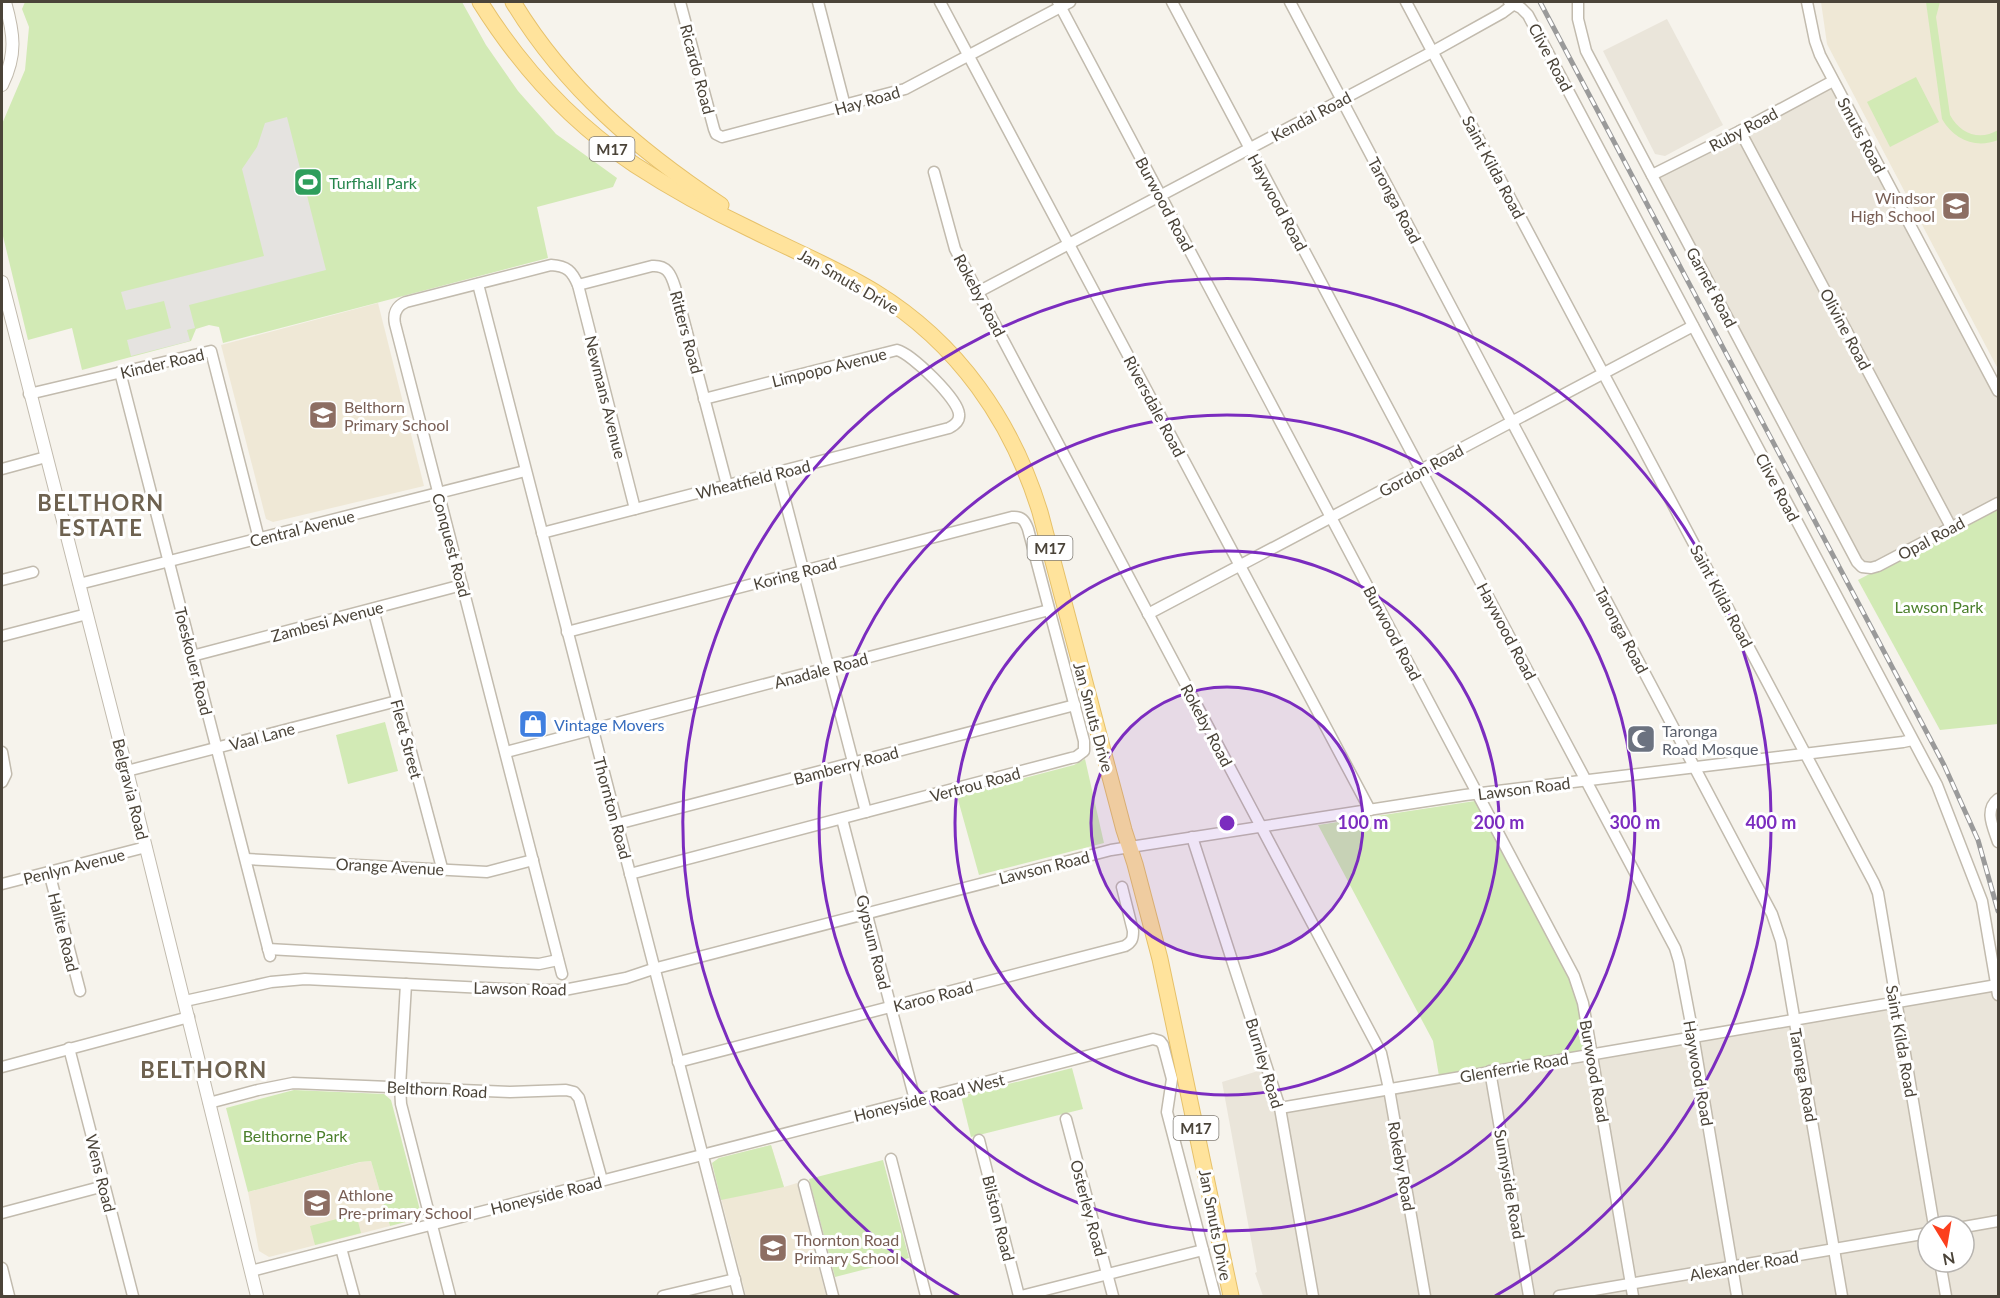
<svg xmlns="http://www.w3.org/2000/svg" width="2000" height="1298" font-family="Lato,sans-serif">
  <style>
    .residential { fill: #eae5da; fill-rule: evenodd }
    .education { fill: #efe8d6 }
    .green { fill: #d2eab5 }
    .parking { fill: #e5e3e0 }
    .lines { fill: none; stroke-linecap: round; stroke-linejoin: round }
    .minor-casing { stroke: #c2bbae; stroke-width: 13 }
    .tertiary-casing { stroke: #c2bbae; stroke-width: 14 }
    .primary-casing { stroke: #e6c16a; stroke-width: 17 }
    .minor { stroke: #fff; stroke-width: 10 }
    .tertiary { stroke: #fff; stroke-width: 12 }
    .primary { stroke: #ffe39c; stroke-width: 15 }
    .rail-casing { stroke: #9a9a9a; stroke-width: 5 }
    .rail { stroke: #fff; stroke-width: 3; stroke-dasharray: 9; stroke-linecap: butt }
    .ring { fill: none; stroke: #7b2cbf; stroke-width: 3 }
    .labels { text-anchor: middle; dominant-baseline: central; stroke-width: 6; stroke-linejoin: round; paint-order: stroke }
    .shield { fill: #fff; stroke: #817c74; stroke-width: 1.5 }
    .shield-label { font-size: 15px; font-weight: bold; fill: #4b4439 }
    .street-label { font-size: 16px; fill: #4b4439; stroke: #fff }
    .leisure-label { font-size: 16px; fill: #27864d; stroke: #fff; text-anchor: start }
    .education-label { font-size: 16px; fill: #785e54; stroke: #fff; text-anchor: start }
    .park-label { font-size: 16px; fill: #4a7f2a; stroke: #fff }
    .shop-label { font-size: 16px; fill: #366cbe; stroke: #fff; text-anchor: start }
    .worship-label { font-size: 16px; fill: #5b616d; stroke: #fff; text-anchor: start }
    .district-label { font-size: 22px; font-weight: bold; letter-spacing: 1.5px; fill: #6e6250; stroke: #fff }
    .centre { fill: #7b2cbf; stroke: #fff; stroke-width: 3 }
    .ring-label { font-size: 18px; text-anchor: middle; font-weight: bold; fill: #7b2cbf; stroke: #fff; stroke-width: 6; stroke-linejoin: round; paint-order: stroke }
  </style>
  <rect width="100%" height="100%" fill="#f6f3ec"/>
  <g class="residential">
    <path d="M1667,19L1723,125L1665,156L1655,154L1603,51Z"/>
    <path d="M1833,81L1998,391V503L1878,566L1862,567L1652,175Z"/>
    <path d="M1997,984L1998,1296H1263L1255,1273L1257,1272L1222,1082L1268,1068L1281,1106ZM1928,1226H1964V1262H1928Z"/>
  </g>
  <g class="education">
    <path d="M1821,2H1998V369L1827,44Z"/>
    <path d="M378,303L424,486L273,522L266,519L221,345Z"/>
    <path d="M771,1145L784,1187L797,1183L826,1296H746L712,1163L719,1158Z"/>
    <path d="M371,1161L390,1226L269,1257L259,1251L248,1192L361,1162Z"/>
  </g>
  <g class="green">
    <path d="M25,2H462L486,45L518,91L556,134L617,178L613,187L537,207L548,258L223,343L219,327L209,325L196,329L191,341L82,370L72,328L28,340L2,232V124L25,70L29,27L22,9Z"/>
    <path d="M1926,2H1940L1936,17L1950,115C1960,134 1980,141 1998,130V140C1976,149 1954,140 1942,119Z"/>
    <path d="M1916,77L1939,122L1890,147L1867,102Z"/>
    <path d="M1998,507V724L1940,730L1858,580Z"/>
    <path d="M385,722L398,771L348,784L336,735Z"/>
    <path d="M1085,759L1104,843L979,875L957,796L1074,765Z"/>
    <path d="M1475,801L1477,803L1577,991L1585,1044L1582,1050L1578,1052L1439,1076L1433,1041L1318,825Z"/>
    <path d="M1072,1068L1083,1109L971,1137L961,1096Z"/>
    <path d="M294,1090L384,1094L391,1100L420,1210L418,1219L390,1226L371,1161L360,1162L248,1192L226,1108Z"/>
    <path d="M771,1145L784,1187L721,1200L712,1163L719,1158Z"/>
    <path d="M883,1160L909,1258L835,1277L809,1179Z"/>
    <path d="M356,1214L361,1233L315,1245L310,1226Z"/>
  </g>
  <path class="parking" d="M287,117L326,270L189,305L195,328L187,330L190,341L131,356L127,340L171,328L164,301L126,310L121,292L264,256L242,169L257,147L265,123Z"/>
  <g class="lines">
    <g class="minor-casing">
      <g id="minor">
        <path d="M680,2L714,129L716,134L722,137L905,89L1070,2"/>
        <path d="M818,2L845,106"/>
        <path d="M940,2L1370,810"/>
        <path d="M1058,2L1574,976L1583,1003L1633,1296"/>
        <path d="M1172,2L1675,948L1679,961L1692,1029L1737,1296"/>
        <path d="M1290,2L1772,914L1781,941L1842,1296"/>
        <path d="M1406,2L1874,883L1878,893L1934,1226"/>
        <path d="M1509,2L1521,8L1528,15L1937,785L1982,901L1998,995"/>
        <path d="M1578,2V19L1586,51L1857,562L1862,567L1871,568L1878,566L1998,503"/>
        <path d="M1807,2L1815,41L1820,55L1998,391"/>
        <path d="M1740,131L1951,527"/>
        <path d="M934,172L955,249L1381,1053L1389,1089L1425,1296"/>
        <path d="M1652,175L1740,131L1833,81"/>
        <path d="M478,284L739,1296"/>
        <path d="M578,285L652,266C667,265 671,274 675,287L727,485"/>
        <path d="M978,292L1432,52L1502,13L1514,4"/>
        <path d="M120,372L270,956"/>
        <path d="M29,394L211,351L259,539"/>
        <path d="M2,469L46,457"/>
        <path d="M778,473L866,812"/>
        <path d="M542,533L949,428C955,425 960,421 959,414C958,399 912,354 897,350L704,399"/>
        <path d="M2,580L33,572"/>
        <path d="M79,584L525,471"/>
        <path d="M373,609L442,868"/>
        <path d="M1148,614L1693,326"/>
        <path d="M567,632L1012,517C1022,516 1025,521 1028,529L1084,741V751L1076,757L1071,758L630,874"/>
        <path d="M2,636L87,614"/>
        <path d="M192,656L462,585"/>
        <path d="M2,752L6,774L2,782"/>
        <path d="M506,752L1049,610"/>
        <path d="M127,771L397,701"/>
        <path d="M1998,799C1984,810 1993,827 1998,842"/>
        <path d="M842,819L915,1100"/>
        <path d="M617,824L1075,705"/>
        <path d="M1192,837L1280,1108L1313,1296"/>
        <path d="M246,859L487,872L533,860"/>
        <path d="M49,872L80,991"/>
        <path d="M2,884L146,847"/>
        <path d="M268,949L539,964L558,960"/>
        <path d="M562,974L395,324C393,314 396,306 406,302L551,265C567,266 572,271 578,285L635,509"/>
        <path d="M406,984L400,1087L401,1104L450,1296"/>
        <path d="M185,1001L271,982L305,979L526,990H564L626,978L653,969L1111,850L1465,795L1903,742L1912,740"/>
        <path d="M69,1048L133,1296"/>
        <path d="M678,1062L1125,946C1132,942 1133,939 1133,931L1122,887"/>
        <path d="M2,1067L189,1017"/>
        <path d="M1490,1071L1529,1296"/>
        <path d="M209,1103L258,1090L293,1083L510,1092L566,1090L574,1092L579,1098L602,1180"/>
        <path d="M1280,1108L1997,985"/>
        <path d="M1066,1119L1113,1296"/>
        <path d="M979,1140L1019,1296"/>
        <path d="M891,1159L926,1296"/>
        <path d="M804,1185L833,1296"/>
        <path d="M2,1213L104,1186"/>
        <path d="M1964,1227L1998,1221"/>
        <path d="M341,1248L354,1296"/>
        <path d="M1940,1262L1946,1296"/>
        <path d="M2,1268L9,1296"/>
        <path d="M251,1271L1153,1039L1160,1041L1163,1045L1172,1079L1167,1112L1215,1296"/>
        <path d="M663,1296L735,1279"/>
        <path d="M1021,1296L1203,1250"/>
        <path d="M1559,1296L1928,1233"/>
      </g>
    </g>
    <g class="tertiary-casing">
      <g id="tertiary">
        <path d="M2,85C17,54 14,34 5,2"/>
        <path d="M2,282L127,771L257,1296"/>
      </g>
    </g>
    <g class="primary-casing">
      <g id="primary">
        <path d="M480,2C520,66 572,123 635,165C672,189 710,210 750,229C792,250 836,268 875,292C958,343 1012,421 1040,512L1124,830L1135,864L1160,959L1231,1296"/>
        <path d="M513,2C565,88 638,150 721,205"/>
      </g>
    </g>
    <use href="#minor" class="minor"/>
    <use href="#tertiary" class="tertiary"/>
    <use href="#primary" class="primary"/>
    <g class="rail-casing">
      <path id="rail" d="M1540,2L1944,765L1978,840L1998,911"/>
    </g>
    <use href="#rail" class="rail"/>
  </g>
  <circle cx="1227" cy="823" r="136" fill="#7b2cbf" fill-opacity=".12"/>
  <g class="ring">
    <circle cx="1227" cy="823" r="136"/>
    <circle cx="1227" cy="823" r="272"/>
    <circle cx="1227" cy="823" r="408"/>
    <path d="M959 1296A544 544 0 1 1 1495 1296"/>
  </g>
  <defs>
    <g id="stadium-square" transform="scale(1.5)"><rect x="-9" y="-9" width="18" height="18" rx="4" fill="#2e9e5b" stroke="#fff"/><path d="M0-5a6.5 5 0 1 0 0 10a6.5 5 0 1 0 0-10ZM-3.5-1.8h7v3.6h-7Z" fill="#fff"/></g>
    <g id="school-square" transform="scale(1.5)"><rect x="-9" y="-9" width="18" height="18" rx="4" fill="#8d6e63" stroke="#fff"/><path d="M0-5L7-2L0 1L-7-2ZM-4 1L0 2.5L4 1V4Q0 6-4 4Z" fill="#fff"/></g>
    <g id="shop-square" transform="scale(1.5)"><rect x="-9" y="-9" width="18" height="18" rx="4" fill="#3f7fe0" stroke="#fff"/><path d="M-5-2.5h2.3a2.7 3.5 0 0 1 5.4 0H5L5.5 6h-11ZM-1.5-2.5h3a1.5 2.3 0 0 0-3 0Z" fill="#fff"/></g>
    <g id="mosque-square" transform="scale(1.5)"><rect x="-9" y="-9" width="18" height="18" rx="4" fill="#6b7280" stroke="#fff"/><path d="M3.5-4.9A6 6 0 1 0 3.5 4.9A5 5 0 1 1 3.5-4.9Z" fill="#fff"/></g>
  </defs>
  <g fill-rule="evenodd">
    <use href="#stadium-square" x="308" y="182"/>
    <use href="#school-square" x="1956" y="206"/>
    <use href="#school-square" x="323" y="415"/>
    <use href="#shop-square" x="533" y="724"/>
    <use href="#mosque-square" x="1641" y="739"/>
    <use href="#school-square" x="317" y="1203"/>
    <use href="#school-square" x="773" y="1248"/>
  </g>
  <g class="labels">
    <g class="shield">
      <rect x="589.5" y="137" width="45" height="24" rx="4.5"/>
      <rect x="1027.5" y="536" width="45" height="24" rx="4.5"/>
      <rect x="1173.5" y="1116" width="45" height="24" rx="4.5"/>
    </g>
    <g class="shield-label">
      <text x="612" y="149">M17</text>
      <text x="1050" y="548">M17</text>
      <text x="1196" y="1128">M17</text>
    </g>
    <g class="street-label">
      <text transform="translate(1551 57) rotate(62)">Clive Road</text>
      <text transform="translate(698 69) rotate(75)">Ricardo Road</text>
      <text transform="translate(867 100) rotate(-16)">Hay Road</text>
      <text transform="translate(1311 116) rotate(-28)">Kendal Road</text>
      <text transform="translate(1743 129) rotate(-28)">Ruby Road</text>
      <text transform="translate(1862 135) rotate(62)">Smuts Road</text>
      <text transform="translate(1494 167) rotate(62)">Saint Kilda Road</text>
      <text transform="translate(1395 200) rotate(62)">Taronga Road</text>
      <text transform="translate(1278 202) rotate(62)">Haywood Road</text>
      <text transform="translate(1165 204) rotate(62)">Burwood Road</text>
      <text transform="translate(849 281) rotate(30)">Jan Smuts Drive</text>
      <text transform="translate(1712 287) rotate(62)">Garnet Road</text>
      <text transform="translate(980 295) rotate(62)">Rokeby Road</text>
      <text transform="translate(1846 329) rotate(62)">Olivine Road</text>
      <text transform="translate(687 332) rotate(75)">Ritters Road</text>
      <text transform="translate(162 363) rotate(-13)">Kinder Road</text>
      <text transform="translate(829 367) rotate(-14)">Limpopo Avenue</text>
      <text transform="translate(606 397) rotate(76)">Newmans Avenue</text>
      <text transform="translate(1155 406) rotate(62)">Riversdale Road</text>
      <text transform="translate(1421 470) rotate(-28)">Gordon Road</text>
      <text transform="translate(753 479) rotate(-14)">Wheatfield Road</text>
      <text transform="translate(1778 487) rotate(62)">Clive Road</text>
      <text transform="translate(302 528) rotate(-14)">Central Avenue</text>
      <text transform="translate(1931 538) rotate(-28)">Opal Road</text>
      <text transform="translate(452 545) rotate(75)">Conquest Road</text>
      <text transform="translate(795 573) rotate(-15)">Koring Road</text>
      <text transform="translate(1722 596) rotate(62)">Saint Kilda Road</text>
      <text transform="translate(327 621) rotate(-15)">Zambesi Avenue</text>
      <text transform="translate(1622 630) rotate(62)">Taronga Road</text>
      <text transform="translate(1507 631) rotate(62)">Haywood Road</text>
      <text transform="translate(1393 633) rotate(62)">Burwood Road</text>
      <text transform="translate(194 661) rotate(76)">Toeskouer Road</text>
      <text transform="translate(821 670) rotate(-15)">Anadale Road</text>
      <text transform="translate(1094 717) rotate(75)">Jan Smuts Drive</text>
      <text transform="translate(1207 725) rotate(62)">Rokeby Road</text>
      <text transform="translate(262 736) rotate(-15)">Vaal Lane</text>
      <text transform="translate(407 739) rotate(75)">Fleet Street</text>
      <text transform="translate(846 765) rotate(-15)">Bamberry Road</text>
      <text transform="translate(975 784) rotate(-15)">Vertrou Road</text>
      <text transform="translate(1524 788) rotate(-7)">Lawson Road</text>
      <text transform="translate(131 789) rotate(76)">Belgravia Road</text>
      <text transform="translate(613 808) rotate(75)">Thornton Road</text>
      <text transform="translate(74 866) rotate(-14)">Penlyn Avenue</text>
      <text transform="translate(390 866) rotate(3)">Orange Avenue</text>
      <text transform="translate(1044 867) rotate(-14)">Lawson Road</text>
      <text transform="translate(64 932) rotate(76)">Halite Road</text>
      <text transform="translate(874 942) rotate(76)">Gypsum Road</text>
      <text transform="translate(520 988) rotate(1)">Lawson Road</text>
      <text transform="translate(933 996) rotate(-14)">Karoo Road</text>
      <text transform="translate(1902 1041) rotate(80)">Saint Kilda Road</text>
      <text transform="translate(1265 1063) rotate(73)">Burnley Road</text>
      <text transform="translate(1514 1067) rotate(-10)">Glenferrie Road</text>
      <text transform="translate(1595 1071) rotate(80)">Burwood Road</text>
      <text transform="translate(1699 1073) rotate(80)">Haywood Road</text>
      <text transform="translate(1804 1075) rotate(80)">Taronga Road</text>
      <text transform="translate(437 1089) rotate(3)">Belthorn Road</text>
      <text transform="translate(929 1097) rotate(-14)">Honeyside Road West</text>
      <text transform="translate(1402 1166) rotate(80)">Rokeby Road</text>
      <text transform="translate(101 1173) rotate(76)">Wens Road</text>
      <text transform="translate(1510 1184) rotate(80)">Sunnyside Road</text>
      <text transform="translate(546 1195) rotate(-14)">Honeyside Road</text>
      <text transform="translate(1089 1208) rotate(75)">Osterley Road</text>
      <text transform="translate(999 1218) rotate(76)">Bilston Road</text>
      <text transform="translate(1216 1225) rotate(79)">Jan Smuts Drive</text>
      <text transform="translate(1744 1265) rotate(-10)">Alexander Road</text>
    </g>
    <g class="leisure-label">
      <text x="329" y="182">Turfhall Park</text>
    </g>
    <g class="education-label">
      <text x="1935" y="197" text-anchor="end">Windsor<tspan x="1935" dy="18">High School</tspan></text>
      <text x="344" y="406">Belthorn<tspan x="344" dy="18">Primary School</tspan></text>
      <text x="338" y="1194">Athlone<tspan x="338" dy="18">Pre-primary School</tspan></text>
      <text x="794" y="1239">Thornton Road<tspan x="794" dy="18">Primary School</tspan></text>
    </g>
    <g class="park-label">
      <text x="1939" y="606">Lawson Park</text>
      <text x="295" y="1135">Belthorne Park</text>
    </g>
    <g class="shop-label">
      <text x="554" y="724">Vintage Movers</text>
    </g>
    <g class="worship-label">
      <text x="1662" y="730">Taronga<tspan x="1662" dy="18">Road Mosque</tspan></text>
    </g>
    <g class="district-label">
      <text x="101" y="502">BELTHORN<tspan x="101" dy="25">ESTATE</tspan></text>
      <text x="204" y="1069">BELTHORN</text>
    </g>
  </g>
  <circle cx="1227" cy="823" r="9" class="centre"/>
  <g class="ring-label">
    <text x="1363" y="829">100 m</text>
    <text x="1499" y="829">200 m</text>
    <text x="1635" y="829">300 m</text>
    <text x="1771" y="829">400 m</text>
  </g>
  <rect width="2000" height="1298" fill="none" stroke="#4b4439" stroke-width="6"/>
  <g transform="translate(1946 1244) rotate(169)"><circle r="28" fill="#ffffff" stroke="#b7b4b0" stroke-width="1.5"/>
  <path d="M0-4.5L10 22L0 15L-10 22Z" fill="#fc3f1d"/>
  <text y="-9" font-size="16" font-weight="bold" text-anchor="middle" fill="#4b4439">N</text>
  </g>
</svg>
